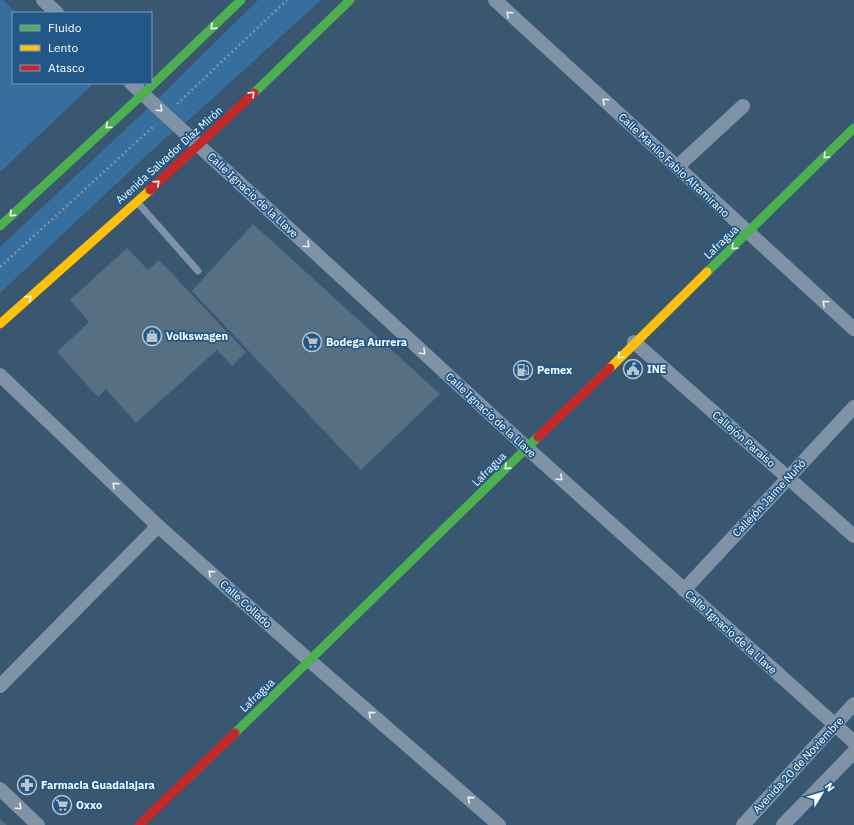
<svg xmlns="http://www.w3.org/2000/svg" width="854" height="825" font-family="'IBM Plex Sans',sans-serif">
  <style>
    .green { fill: #366e9e }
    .building { fill: #576f83 }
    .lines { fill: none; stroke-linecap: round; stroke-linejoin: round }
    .path { stroke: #8093a6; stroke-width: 2.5; stroke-dasharray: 2 3; stroke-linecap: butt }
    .lane { stroke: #8093a6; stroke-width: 7 }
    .street { stroke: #8093a6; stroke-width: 14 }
    .fast { stroke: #4caf50; stroke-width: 9 }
    .slow { stroke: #ffc107; stroke-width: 9 }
    .jam { stroke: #c62828; stroke-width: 9 }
    .oneway { stroke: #eceff2 }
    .oneway2 { stroke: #f6fbf6 }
    .labels { text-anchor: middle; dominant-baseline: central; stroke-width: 3.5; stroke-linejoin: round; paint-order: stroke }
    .street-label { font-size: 11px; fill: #fff; stroke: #225888 }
    .poi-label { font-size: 11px; font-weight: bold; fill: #fff; stroke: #225888; text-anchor: start }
  </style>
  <rect width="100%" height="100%" fill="#395771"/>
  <g class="green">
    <path d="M0,0H3L17,13H13V83L93,84L0,172Z"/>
    <path d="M258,0H321L190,119L163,140L0,293V247L163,94Z"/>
  </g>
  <g class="building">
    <path d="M253,224L440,394L361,470L192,291Z"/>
    <path d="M127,248L148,270L159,260L246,352L232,366L217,350L136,423L106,389L98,397L57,352L89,322L70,300Z"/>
    <path d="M0,819L7,825H0Z"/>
  </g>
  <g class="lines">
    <g class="path">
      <path d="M177,104L287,0"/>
      <path d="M0,267L155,125"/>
    </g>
    <path class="lane" d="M138,203L198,271"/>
    <g class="street">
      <path d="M43,0L57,13"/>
      <path d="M495,0L854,329"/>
      <path d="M131,83L527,448L854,742"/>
      <path d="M677,167L743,106"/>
      <path d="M634,342L854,536"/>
      <path d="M0,375L158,526L310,661L499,825"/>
      <path d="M684,590L854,407"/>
      <path d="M0,686L158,526"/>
      <path d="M0,789L38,825"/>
      <path d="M743,825L854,704"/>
      <path d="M783,825L854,752"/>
    </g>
    <g class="fast">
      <path d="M254,93L350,0"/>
      <path d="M0,226L143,94L241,0"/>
      <path d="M707,272L854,128"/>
      <path d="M235,733L538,437"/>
    </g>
    <g class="slow">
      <path d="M0,324L150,190"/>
      <path d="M610,368L707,272"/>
    </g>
    <g class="jam">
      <path d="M150,190L254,93"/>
      <path d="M538,437L610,368"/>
      <path d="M139,825L235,733"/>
    </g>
  </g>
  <defs><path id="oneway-chevron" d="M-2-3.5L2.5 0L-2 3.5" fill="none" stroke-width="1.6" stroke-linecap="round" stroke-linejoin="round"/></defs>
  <g class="oneway">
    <use href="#oneway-chevron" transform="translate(509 14) rotate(-137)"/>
    <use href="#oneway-chevron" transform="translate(605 101) rotate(-137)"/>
    <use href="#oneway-chevron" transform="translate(160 109) rotate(42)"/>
    <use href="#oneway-chevron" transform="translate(307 245) rotate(43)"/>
    <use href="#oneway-chevron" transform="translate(825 303) rotate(-138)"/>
    <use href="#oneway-chevron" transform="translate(423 352) rotate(43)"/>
    <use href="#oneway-chevron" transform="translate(560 478) rotate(42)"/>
    <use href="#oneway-chevron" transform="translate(115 485) rotate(-136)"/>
    <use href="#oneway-chevron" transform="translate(211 573) rotate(-138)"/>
    <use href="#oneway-chevron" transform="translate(371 714) rotate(-139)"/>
    <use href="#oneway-chevron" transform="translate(470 799) rotate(-139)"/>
    <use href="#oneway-chevron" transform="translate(19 807) rotate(43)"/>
  </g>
  <g class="oneway2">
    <use href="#oneway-chevron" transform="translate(213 27) rotate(136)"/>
    <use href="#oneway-chevron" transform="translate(252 94) rotate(-44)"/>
    <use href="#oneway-chevron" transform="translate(108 126) rotate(138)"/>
    <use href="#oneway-chevron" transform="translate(826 156) rotate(135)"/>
    <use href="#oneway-chevron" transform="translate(157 183) rotate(-42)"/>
    <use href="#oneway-chevron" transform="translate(12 214) rotate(138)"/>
    <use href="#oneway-chevron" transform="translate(734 247) rotate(136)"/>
    <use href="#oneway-chevron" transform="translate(29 298) rotate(-42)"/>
    <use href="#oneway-chevron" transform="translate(620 356) rotate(135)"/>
    <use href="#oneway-chevron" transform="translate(507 467) rotate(135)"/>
  </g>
  <defs>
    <g id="shop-ring" transform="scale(1)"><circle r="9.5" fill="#225888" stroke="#bac4cd" stroke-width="1.5"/><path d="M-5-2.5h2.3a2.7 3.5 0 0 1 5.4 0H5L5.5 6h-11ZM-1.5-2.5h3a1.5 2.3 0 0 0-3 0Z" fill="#bac4cd"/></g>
    <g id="supermarket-ring" transform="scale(1)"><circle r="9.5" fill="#225888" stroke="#bac4cd" stroke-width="1.5"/><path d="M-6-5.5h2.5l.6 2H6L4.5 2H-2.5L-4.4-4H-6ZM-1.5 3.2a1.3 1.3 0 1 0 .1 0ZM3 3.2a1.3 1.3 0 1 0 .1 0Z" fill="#bac4cd"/></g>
    <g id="civic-ring" transform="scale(1)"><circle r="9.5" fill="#225888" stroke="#bac4cd" stroke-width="1.5"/><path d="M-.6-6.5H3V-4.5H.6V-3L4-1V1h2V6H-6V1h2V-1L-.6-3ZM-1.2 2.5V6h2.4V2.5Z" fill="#bac4cd"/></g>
    <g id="fuel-ring" transform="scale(1)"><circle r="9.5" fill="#225888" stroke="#bac4cd" stroke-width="1.5"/><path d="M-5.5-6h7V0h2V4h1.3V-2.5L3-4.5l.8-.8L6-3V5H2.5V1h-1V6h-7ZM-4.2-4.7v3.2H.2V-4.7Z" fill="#bac4cd"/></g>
    <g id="pharmacy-ring" transform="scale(1)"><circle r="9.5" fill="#225888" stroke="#bac4cd" stroke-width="1.5"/><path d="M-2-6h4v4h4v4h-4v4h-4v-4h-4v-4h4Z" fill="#bac4cd"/></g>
  </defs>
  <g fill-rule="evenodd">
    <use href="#shop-ring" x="152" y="336"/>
    <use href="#supermarket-ring" x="312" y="342"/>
    <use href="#civic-ring" x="633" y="369"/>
    <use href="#fuel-ring" x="523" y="370"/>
    <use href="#pharmacy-ring" x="27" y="785"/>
    <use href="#supermarket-ring" x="62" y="805"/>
  </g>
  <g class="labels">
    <g class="street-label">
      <text transform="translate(169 155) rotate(-42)">Avenida Salvador Díaz Mirón</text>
      <text transform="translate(674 165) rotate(43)">Calle Manlio Fabio Altamirano</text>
      <text transform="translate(253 195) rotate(43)">Calle Ignacio de la Llave</text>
      <text transform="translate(721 242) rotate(-44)">Lafragua</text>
      <text transform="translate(491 415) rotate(43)">Calle Ignacio de la Llave</text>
      <text transform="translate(744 439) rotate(41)">Callejón Paraíso</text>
      <text transform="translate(489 469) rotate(-45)">Lafragua</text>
      <text transform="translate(769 498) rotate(-47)">Callejón Jaime Nuñó</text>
      <text transform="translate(246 604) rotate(42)">Calle Collado</text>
      <text transform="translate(731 632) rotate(42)">Calle Ignacio de la Llave</text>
      <text transform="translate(257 695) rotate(-44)">Lafragua</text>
      <text transform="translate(798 765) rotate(-47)">Avenida 20 de Noviembre</text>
    </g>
    <g class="poi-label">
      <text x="166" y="336">Volkswagen</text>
      <text x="326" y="342">Bodega Aurrera</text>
      <text x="647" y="369">INE</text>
      <text x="537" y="370">Pemex</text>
      <text x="41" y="785">Farmacia Guadalajara</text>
      <text x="76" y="805">Oxxo</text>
    </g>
  </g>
  <rect x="12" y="12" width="140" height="72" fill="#225888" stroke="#7a9bb8"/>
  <rect x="20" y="25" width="20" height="6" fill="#4caf50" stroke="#7a9bb8"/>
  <text x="48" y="32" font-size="12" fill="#ffffff">Fluido</text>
  <rect x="20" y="45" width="20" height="6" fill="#ffc107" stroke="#7a9bb8"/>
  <text x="48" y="52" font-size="12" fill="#ffffff">Lento</text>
  <rect x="20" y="65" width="20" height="6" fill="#c62828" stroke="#7a9bb8"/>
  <text x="48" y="72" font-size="12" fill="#ffffff">Atasco</text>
  <g transform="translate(822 793) rotate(52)" stroke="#225888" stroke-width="3" paint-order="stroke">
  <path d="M0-3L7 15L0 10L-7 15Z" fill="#ffffff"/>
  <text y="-6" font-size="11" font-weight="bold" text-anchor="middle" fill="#ffffff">N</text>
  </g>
</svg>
